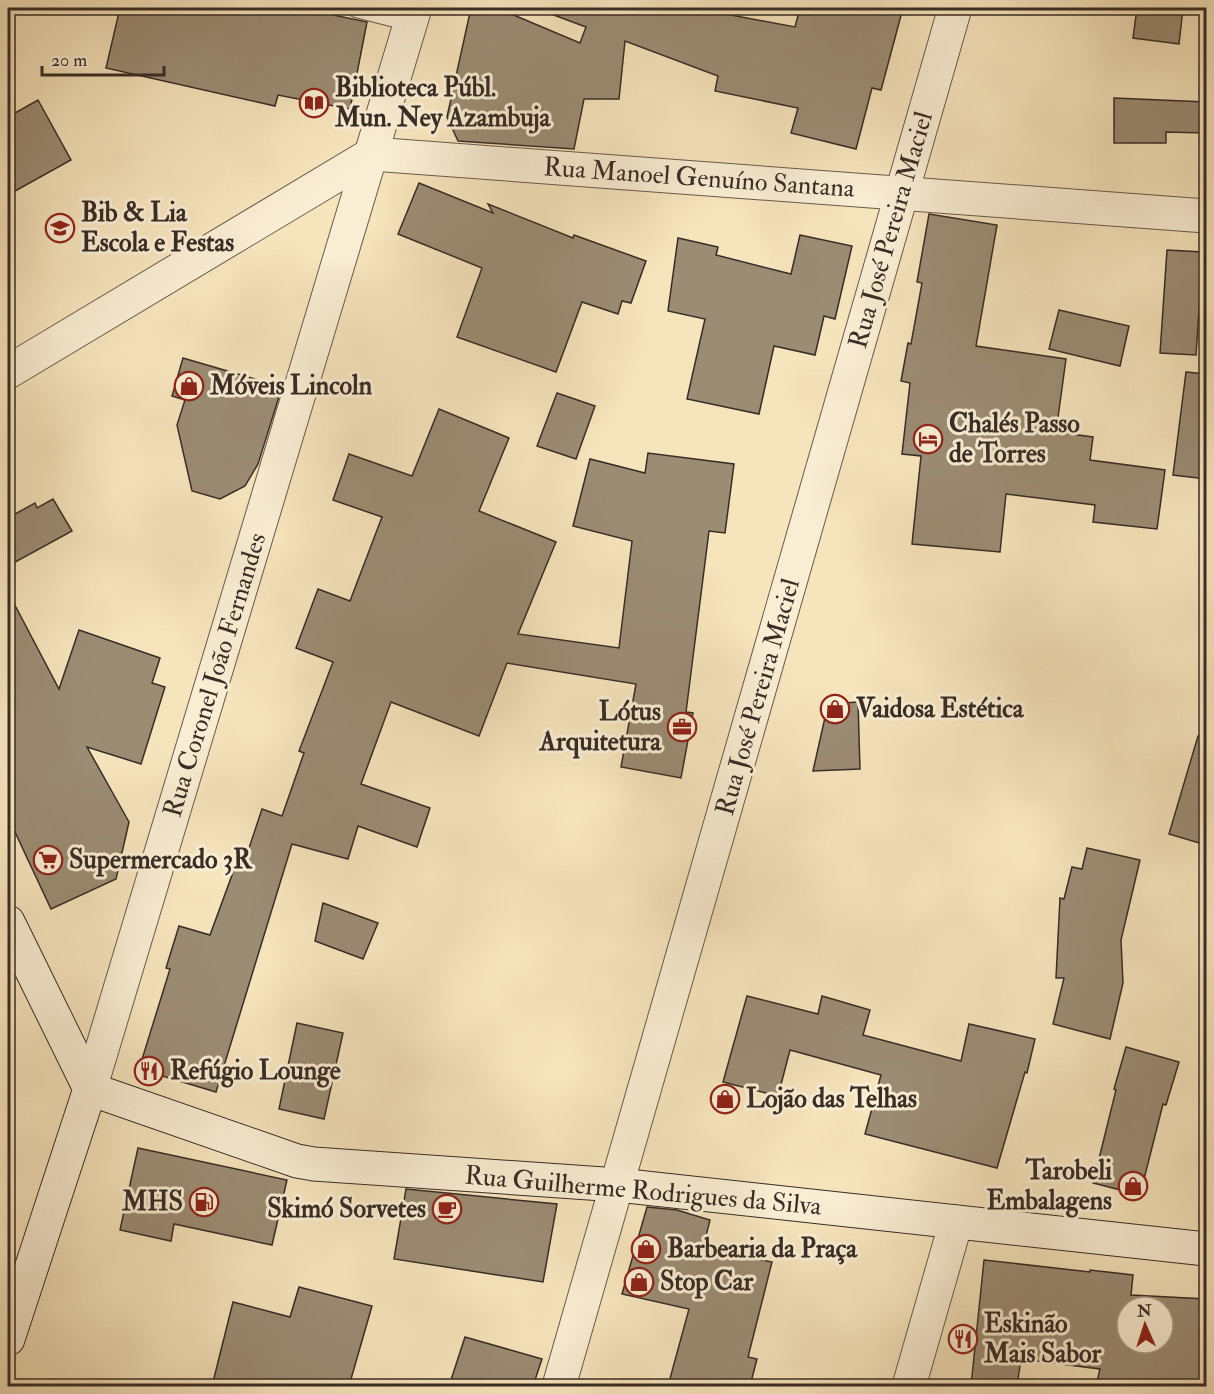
<svg xmlns="http://www.w3.org/2000/svg" width="1214" height="1394" font-family="'IM FELL Double Pica',serif">
  <style>
    .building { fill: #9b8c74; stroke: #382c25; stroke-width: 1.5; fill-rule: evenodd }
    .lines { fill: none; stroke-linecap: round; stroke-linejoin: round }
    .service-casing { stroke: #685a4b; stroke-width: 20 }
    .minor-casing { stroke: #685a4b; stroke-width: 35 }
    .tertiary-casing { stroke: #685a4b; stroke-width: 35 }
    .secondary-casing { stroke: #382c25; stroke-width: 35 }
    .service { stroke: #f9edd3; stroke-width: 18 }
    .minor { stroke: #f9edd3; stroke-width: 33 }
    .tertiary { stroke: #f9edd3; stroke-width: 33 }
    .secondary { stroke: #f9edd3; stroke-width: 33 }
    .labels { text-anchor: middle; dominant-baseline: central; stroke-width: 6; stroke-linejoin: round; paint-order: stroke }
    .poi-label { font-size: 26px; font-weight: bold; fill: #382c25; stroke: #f9edd3; text-anchor: start }
    .street-label { font-size: 26px; fill: #382c25; stroke: #f9edd3 }
  </style>
  <rect width="100%" height="100%" fill="#f6e4bc"/>
  <filter id="stains"><feTurbulence type="fractalNoise" baseFrequency=".00333" numOctaves="4"/><feColorMatrix values="0 0 0 0 .2 0 0 0 0 .09 0 0 0 0 .02 0 0 0 .5 -.17"/></filter>
  <radialGradient id="worn" r=".72"><stop offset=".6" stop-color="#630" stop-opacity="0"/><stop offset="1" stop-color="#630" stop-opacity=".3"/></radialGradient>
  <g class="building">
    <path d="M120,8H300L367,22L350,109L278,95L275,106L106,68Z"/>
    <path d="M471,8H497L580,43L586,27L543,11L544,8H694L795,27L800,8H903L881,90L872,88L856,149L791,133L798,108L715,91L718,76L625,41L619,99H584L574,149L458,141L447,117Z"/>
    <path d="M1137,8H1183L1179,44L1133,38Z"/>
    <path d="M1114,98L1206,102V133L1166,132V143H1114Z"/>
    <path d="M38,100L71,160L8,195V117Z"/>
    <path d="M419,183L493,213L488,204L573,238L574,235L646,261L631,303L622,301L618,314L582,302L556,372L457,337L482,268L398,234Z"/>
    <path d="M929,214L997,225L976,346L1066,359L1056,432L1093,437L1090,460L1165,470L1157,529L1093,522L1095,505L1006,494L1000,552L912,544L921,456L902,454L910,383L901,381L908,343L911,344L922,283L917,282Z"/>
    <path d="M800,235L852,246L835,319L824,316L815,355L774,346L759,414L687,399L705,319L668,311L678,238L718,247L716,255L791,274Z"/>
    <path d="M1167,250L1203,252L1196,355L1160,353Z"/>
    <path d="M1059,310L1129,326L1120,366L1049,349Z"/>
    <path d="M183,358L282,387L258,464L245,486L220,499L192,491L177,425L185,400L172,396Z"/>
    <path d="M1186,372L1206,374V479L1173,475Z"/>
    <path d="M557,393L595,406L576,459L537,446Z"/>
    <path d="M439,409L509,438L479,511L556,542L518,634L619,648L632,541L573,526L590,459L645,473L648,453L734,464L725,533L709,531L686,712L693,713L681,778L621,767L636,684L507,663L479,736L391,702L361,784L430,808L417,847L358,826L348,859L292,844L216,1092L139,1069L170,969L166,968L179,926L210,935L235,867L242,869L262,809L282,816L304,753L299,751L333,662L296,648L318,589L350,601L382,517L333,500L349,454L412,476Z"/>
    <path d="M53,499L72,531L8,566V518L35,503L37,508Z"/>
    <path d="M8,592L59,689L79,630L160,658L152,683L165,687L141,764L87,747L129,822L116,879L51,909L8,817Z"/>
    <path d="M858,702L860,769L813,771L828,704Z"/>
    <path d="M1198,736L1206,737V845L1169,834Z"/>
    <path d="M1087,848L1140,860L1121,940L1123,983L1110,1039L1053,1024L1064,978H1056L1060,898L1064,899L1072,867L1082,869Z"/>
    <path d="M323,903L378,923L363,959L315,941Z"/>
    <path d="M747,996L818,1014L822,996L870,1010L863,1035L961,1061L969,1024L1035,1039L1027,1073L1025,1072L997,1168L865,1134L881,1075L790,1050L778,1096L723,1082Z"/>
    <path d="M297,1023L343,1033L324,1119L279,1109Z"/>
    <path d="M1126,1047L1179,1062L1166,1105L1163,1104L1140,1195L1093,1183L1116,1090L1114,1089Z"/>
    <path d="M138,1148L287,1180L272,1245L174,1224L171,1241L120,1230Z"/>
    <path d="M406,1189L557,1204L543,1282L394,1259Z"/>
    <path d="M647,1207L677,1210L710,1220L703,1248L772,1262L748,1357L757,1359L750,1386H668L689,1309L622,1294Z"/>
    <path d="M984,1260L1090,1272V1270L1133,1275L1131,1295L1206,1299V1386H1096L1100,1369L1021,1359L1017,1386H971ZM1127,1307H1163V1343H1127Z"/>
    <path d="M299,1287L372,1306L349,1386H212L233,1302L290,1317Z"/>
    <path d="M465,1337L542,1359L533,1386H449Z"/>
  </g>
  <g class="lines">
    <g class="service-casing">
      <path id="service" d="M356,8L411,22"/>
    </g>
    <g class="minor-casing">
      <g id="minor">
        <path d="M8,372L372,154L1206,216"/>
        <path d="M559,1386L955,8"/>
        <path d="M909,1386L956,1222"/>
      </g>
    </g>
    <g class="tertiary-casing">
      <path id="tertiary" d="M90,1089L415,8"/>
    </g>
    <g class="secondary-casing">
      <g id="secondary">
        <path d="M8,922L90,1089"/>
        <path d="M90,1089L297,1161L314,1164L618,1185L1206,1249"/>
        <path d="M8,1339L90,1089"/>
      </g>
    </g>
    <use href="#service" class="service"/>
    <use href="#minor" class="minor"/>
    <use href="#tertiary" class="tertiary"/>
    <use href="#secondary" class="secondary"/>
  </g>
  <defs>
    <g id="library-ring" transform="scale(1.5)"><circle r="9.5" fill="#f9edd3" stroke="#8f2418" stroke-width="1.5"/><path d="M-6-4Q-3-5.5-.7-3.5V5Q-3 3-6 4ZM6-4Q3-5.5 .7-3.5V5Q3 3 6 4Z" fill="#8f2418"/></g>
    <g id="school-ring" transform="scale(1.5)"><circle r="9.5" fill="#f9edd3" stroke="#8f2418" stroke-width="1.5"/><path d="M0-5L7-2L0 1L-7-2ZM-4 1L0 2.5L4 1V4Q0 6-4 4Z" fill="#8f2418"/></g>
    <g id="shop-ring" transform="scale(1.5)"><circle r="9.5" fill="#f9edd3" stroke="#8f2418" stroke-width="1.5"/><path d="M-5-2.5h2.3a2.7 3.5 0 0 1 5.4 0H5L5.5 6h-11ZM-1.5-2.5h3a1.5 2.3 0 0 0-3 0Z" fill="#8f2418"/></g>
    <g id="hotel-ring" transform="scale(1.5)"><circle r="9.5" fill="#f9edd3" stroke="#8f2418" stroke-width="1.5"/><path d="M-6-4.5h1.5V1H6V5H4.5V3h-9V5H-6ZM-4 0a1.8 1.8 0 1 1 3.6 0ZM.5 0V-2.5h3Q6-2.5 6 0Z" fill="#8f2418"/></g>
    <g id="office-ring" transform="scale(1.5)"><circle r="9.5" fill="#f9edd3" stroke="#8f2418" stroke-width="1.5"/><path d="M-6-3h4V-5.5h4V-3h4V5H-6ZM-1-4.5V-3h2v-1.5ZM-6 0V1H6V0Z" fill="#8f2418"/></g>
    <g id="supermarket-ring" transform="scale(1.5)"><circle r="9.5" fill="#f9edd3" stroke="#8f2418" stroke-width="1.5"/><path d="M-6-5.5h2.5l.6 2H6L4.5 2H-2.5L-4.4-4H-6ZM-1.5 3.2a1.3 1.3 0 1 0 .1 0ZM3 3.2a1.3 1.3 0 1 0 .1 0Z" fill="#8f2418"/></g>
    <g id="restaurant-ring" transform="scale(1.5)"><circle r="9.5" fill="#f9edd3" stroke="#8f2418" stroke-width="1.5"/><path d="M-5-6h1v4h1v-4h1v4h1v-4h1v5L-1.5 .5V6h-2V.5L-5-1ZM5-6V6H3V1.5H1.5Q1.5-4 5-6Z" fill="#8f2418"/></g>
    <g id="fuel-ring" transform="scale(1.5)"><circle r="9.5" fill="#f9edd3" stroke="#8f2418" stroke-width="1.5"/><path d="M-5.5-6h7V0h2V4h1.3V-2.5L3-4.5l.8-.8L6-3V5H2.5V1h-1V6h-7ZM-4.2-4.7v3.2H.2V-4.7Z" fill="#8f2418"/></g>
    <g id="cafe-ring" transform="scale(1.5)"><circle r="9.5" fill="#f9edd3" stroke="#8f2418" stroke-width="1.5"/><path d="M-5.5-4.5H6V0H3Q3 3.5 0 3.5H-2.5Q-5.5 3.5-5.5 0ZM3-3.2v2h1.7v-2ZM-6 4.5H4V6H-6Z" fill="#8f2418"/></g>
  </defs>
  <g fill-rule="evenodd">
    <use href="#library-ring" x="314" y="103"/>
    <use href="#school-ring" x="60" y="228"/>
    <use href="#shop-ring" x="189" y="386"/>
    <use href="#hotel-ring" x="928" y="439"/>
    <use href="#shop-ring" x="835" y="709"/>
    <use href="#office-ring" x="682" y="727"/>
    <use href="#supermarket-ring" x="48" y="860"/>
    <use href="#restaurant-ring" x="149" y="1071"/>
    <use href="#shop-ring" x="725" y="1099"/>
    <use href="#shop-ring" x="1133" y="1186"/>
    <use href="#fuel-ring" x="204" y="1202"/>
    <use href="#cafe-ring" x="447" y="1209"/>
    <use href="#shop-ring" x="646" y="1249"/>
    <use href="#shop-ring" x="639" y="1282"/>
    <use href="#restaurant-ring" x="963" y="1339"/>
  </g>
  <g class="labels">
    <g class="poi-label">
      <text x="335" y="88">Biblioteca Públ.<tspan x="335" dy="30">Mun. Ney Azambuja</tspan></text>
      <text x="81" y="213">Bib &amp; Lia<tspan x="81" dy="30">Escola e Festas</tspan></text>
      <text x="210" y="386">Móveis Lincoln</text>
      <text x="949" y="424">Chalés Passo<tspan x="949" dy="30">de Torres</tspan></text>
      <text x="856" y="709">Vaidosa Estética</text>
      <text x="661" y="712" text-anchor="end">Lótus<tspan x="661" dy="30">Arquitetura</tspan></text>
      <text x="69" y="860">Supermercado 3R</text>
      <text x="170" y="1071">Refúgio Lounge</text>
      <text x="746" y="1099">Lojão das Telhas</text>
      <text x="1112" y="1171" text-anchor="end">Tarobeli<tspan x="1112" dy="30">Embalagens</tspan></text>
      <text x="183" y="1202" text-anchor="end">MHS</text>
      <text x="426" y="1209" text-anchor="end">Skimó Sorvetes</text>
      <text x="667" y="1249">Barbearia da Praça</text>
      <text x="660" y="1282">Stop Car</text>
      <text x="984" y="1324">Eskinão<tspan x="984" dy="30">Mais Sabor</tspan></text>
    </g>
    <g class="street-label">
      <text transform="translate(699 178) rotate(4)">Rua Manoel Genuíno Santana</text>
      <text transform="translate(891 230) rotate(-74)">Rua José Pereira Maciel</text>
      <text transform="translate(215 675) rotate(-73)">Rua Coronel João Fernandes</text>
      <text transform="translate(758 697) rotate(-74)">Rua José Pereira Maciel</text>
      <text transform="translate(643 1191) rotate(5)">Rua Guilherme Rodrigues da Silva</text>
    </g>
  </g>
  <rect width="1214" height="1394" fill="none" stroke="#f6e4bc" stroke-width="30"/>
  <rect x="9" y="9" width="1196" height="1376" fill="none" stroke="#382c25" stroke-width="3"/>
  <rect x="15" y="15" width="1184" height="1364" fill="none" stroke="#382c25" stroke-width="1.5"/>
  <g transform="translate(1145 1325) rotate(357)"><circle r="28" fill="#f9edd3" stroke="#aca08d" stroke-width="1.5"/>
  <path d="M0-4.5L10 22L0 15L-10 22Z" fill="#8f2418"/>
  <text y="-9" font-size="16" font-weight="bold" text-anchor="middle" fill="#382c25">N</text>
  </g>
  <path d="M42 66v9h122v-9" fill="none" stroke="#382c25" stroke-width="3"/>
  <text x="51" y="66" font-size="18" fill="#382c25" stroke="#f9edd3" stroke-width="4.5" paint-order="stroke">20 m</text>
  <rect width="100%" height="100%" filter="url(#stains)"/>
  <rect width="100%" height="100%" fill="url(#worn)"/>
</svg>
